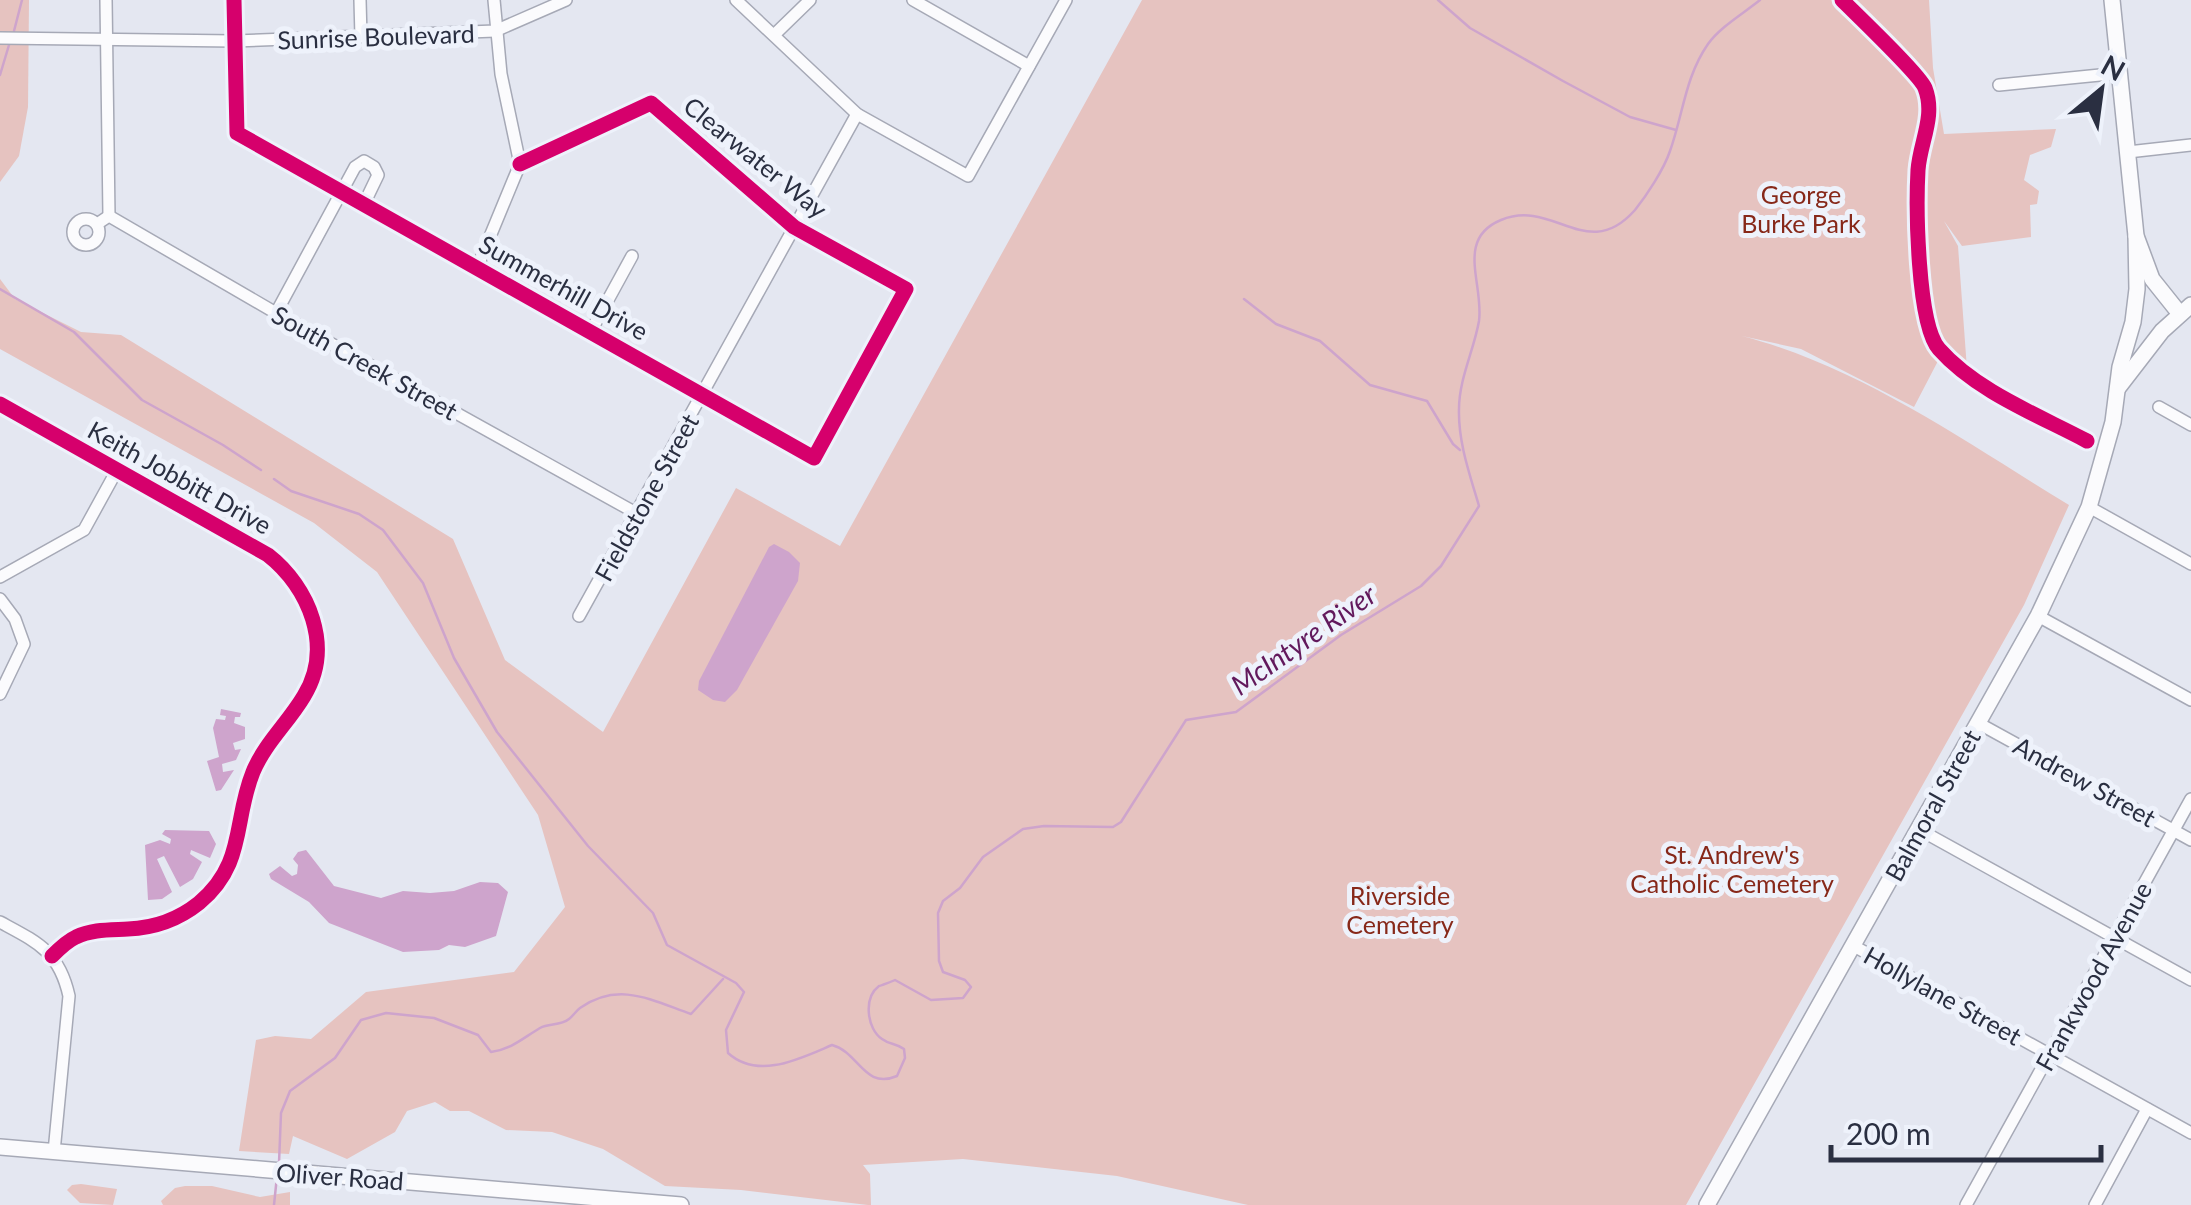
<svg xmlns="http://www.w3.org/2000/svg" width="2191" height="1205" font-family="Lato,sans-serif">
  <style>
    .green { fill: #e6c3c0 }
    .water { fill: #cea4cc }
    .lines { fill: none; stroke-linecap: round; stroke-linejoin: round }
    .stream { stroke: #cea4cc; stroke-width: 2.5 }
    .minor-casing { stroke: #a6a9b6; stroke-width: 14 }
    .major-casing { stroke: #a6a9b6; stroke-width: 18 }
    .minor { stroke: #fbfbfd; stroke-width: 11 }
    .major { stroke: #fbfbfd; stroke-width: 15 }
    .cycleway-casing { stroke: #eef2fb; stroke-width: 21 }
    .cycleway { stroke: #d6006c; stroke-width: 15 }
    .labels { text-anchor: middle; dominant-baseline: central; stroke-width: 10; stroke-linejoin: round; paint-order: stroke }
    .street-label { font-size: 25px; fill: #2a2f41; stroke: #eef2fb }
    .park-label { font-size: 25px; fill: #872819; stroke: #eef2fb }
    .water-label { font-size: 28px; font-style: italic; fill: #62195c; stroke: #eef2fb }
  </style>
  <rect width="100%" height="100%" fill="#e4e7f1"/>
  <g class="green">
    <path d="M0,0H29L28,107L19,156L0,182Z"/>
    <path d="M1142,0H1929L1933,68L1944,134L2056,129L2051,147L2030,155L2024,180L2039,191L2037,204L2030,205L2031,237L1962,246L1944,221L1958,246L1967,369L1939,359L1914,407L1801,349L1742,336C1861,367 1965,442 2069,505L2024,605L1686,1205H1248L1117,1176L963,1159L863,1165L870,1174L871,1205H868L741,1190L665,1186L603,1149L552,1132L506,1130L469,1111H450L435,1102L407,1111L395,1132L347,1159L293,1136L289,1154L239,1151L256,1040L275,1036L311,1039L366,992L514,972L565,907L538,815L377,572L314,523L0,349V279L15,299L81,332L121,335L453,539L505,660L603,732L736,488L840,546Z"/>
    <path d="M81,1184L117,1189L113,1205L80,1203L67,1190L72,1185Z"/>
    <path d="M185,1186H212L260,1197L290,1192V1205H163L161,1201L175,1188Z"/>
  </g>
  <g class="water">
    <path d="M774,544L789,552L800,563L798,581L737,690L725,702L713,700L698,690L699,681L769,547Z"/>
    <path d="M221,709L241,713L240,717H235L234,723L245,727V739L233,743L235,750L241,749L236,760L222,764L223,772L234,770L221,790L216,791L207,761L219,757L213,728L216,719L225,720L226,716L220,715Z"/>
    <path d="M165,830L209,831L216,844L210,858L191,850L190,854L202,862L193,879L180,887L164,856L157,859L172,892L162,899L148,900L145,845L160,840L170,844L171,839L162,834Z"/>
    <path d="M306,850L334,886L381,898L403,891L430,893L454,891L480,882L498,883L508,892L496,936L465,947L449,945L439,950L403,952L329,923L309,902L271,879L269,874L280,866L292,876L297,874L298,865L293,859L298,852Z"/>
  </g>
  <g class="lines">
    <g class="stream">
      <path d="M1438,0L1470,28L1563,81L1630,117L1676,130"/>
      <path d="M14,31L22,0"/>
      <path d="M0,75L9,45"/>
      <path d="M0,289L74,332L142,400L223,445L261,470"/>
      <path d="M1244,299L1276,324L1320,341L1370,385L1427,401L1453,444L1460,450"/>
      <path d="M274,479L291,491L359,514L383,530L423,583L454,658L497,732L588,846L653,913L667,945L736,983L744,992L726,1030L728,1053C758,1080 799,1059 832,1045C859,1052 864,1090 897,1076L905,1058L904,1049C896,1043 890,1045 882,1039C867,1029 863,998 879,986C880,986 893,981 895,980L931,1000L963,998L971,987L965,980L943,972L939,961L938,913L943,901L960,888L983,857L1023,829L1044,826L1113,827L1121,822L1186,720L1236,712L1341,635L1421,586L1441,566L1479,506C1470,475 1458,442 1459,409C1459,379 1474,350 1479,321C1484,284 1455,239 1501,220C1554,198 1587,264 1635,210C1647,195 1664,169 1670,151C1683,115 1685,77 1708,44C1720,27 1744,13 1760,0"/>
      <path d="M279,1163L281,1113L290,1091L335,1058L361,1020L386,1013L434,1018L478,1035L491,1052C512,1049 523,1038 540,1028C549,1023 560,1026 569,1019C573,1016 576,1011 580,1008C619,981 651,1000 691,1014L723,979"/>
      <path d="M274,1205L277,1176"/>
    </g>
    <g class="minor-casing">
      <g id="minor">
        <path d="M106,0L109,216"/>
        <path d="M234,0L237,133L814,458L906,289L794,227L651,103L520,164"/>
        <path d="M360,0L361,37"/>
        <path d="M736,0L857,114L968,176L1066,0"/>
        <path d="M913,0L1029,66"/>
        <path d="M774,35L810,0"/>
        <path d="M0,38L234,41L495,31L566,0"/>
        <path d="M1999,85L2120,73"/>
        <path d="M2128,152L2191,145"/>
        <circle cx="86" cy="232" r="13"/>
        <path d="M97,224L109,216L276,313L636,513"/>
        <path d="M477,268L520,164L501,74L494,0"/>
        <path d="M276,313L355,167L364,161L374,167L378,175L364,204"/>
        <path d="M591,331L632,256"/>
        <path d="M0,404L268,555C309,587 334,647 304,696C288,723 265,743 253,772C233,821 246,864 199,903C179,919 154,928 128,929C111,930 92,929 76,937C67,941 59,949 52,956"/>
        <path d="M2159,407L2191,425"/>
        <path d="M2089,507L2191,564"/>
        <path d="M0,577L84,530L117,470"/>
        <path d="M0,599L15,619L24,644L0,694"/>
        <path d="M579,616L857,114"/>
        <path d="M2038,616L2191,700"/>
        <path d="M1978,723L2191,840"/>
        <path d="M1920,830L2191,980"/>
        <path d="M0,922C37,942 59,951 69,996L54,1152"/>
        <path d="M1852,945L2191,1133"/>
        <path d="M1966,1205L2191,799"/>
        <path d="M2095,1205L2147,1109"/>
      </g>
    </g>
    <g class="major-casing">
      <g id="major">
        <path d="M2112,0L2136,236L2152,279L2180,314"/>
        <path d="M2118,388L2162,331L2191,305"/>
        <path d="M0,1147L681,1205"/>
        <path d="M1707,1205L2038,616L2089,507L2113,422L2120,367L2133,322L2137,289L2136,236"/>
      </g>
    </g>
    <use href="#minor" class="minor"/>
    <use href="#major" class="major"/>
    <g class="cycleway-casing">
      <g id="cycleway">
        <path d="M234,0L237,133L814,458L906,289L794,227L651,103L520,164"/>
        <path d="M1842,0C1857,15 1920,75 1925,88C1936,116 1920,142 1918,170C1916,206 1917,324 1939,349C1976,391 2038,415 2087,441"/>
        <path d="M0,404L268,555C309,587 334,647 304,696C288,723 265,743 253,772C233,821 246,864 199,903C179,919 154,928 128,929C111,930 92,929 76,937C67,941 59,949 52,956"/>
      </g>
    </g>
    <use href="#cycleway" class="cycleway"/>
  </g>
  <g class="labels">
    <g class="street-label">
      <text transform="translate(376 36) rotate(-2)">Sunrise Boulevard</text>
      <text transform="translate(756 157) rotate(39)">Clearwater Way</text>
      <text transform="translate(564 287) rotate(29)">Summerhill Drive</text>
      <text transform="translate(365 362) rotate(29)">South Creek Street</text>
      <text transform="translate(180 477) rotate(29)">Keith Jobbitt Drive</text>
      <text transform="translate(646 497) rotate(-61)">Fieldstone Street</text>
      <text transform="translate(2085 781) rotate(29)">Andrew Street</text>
      <text transform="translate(1932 805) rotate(-61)">Balmoral Street</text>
      <text transform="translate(2093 976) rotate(-61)">Frankwood Avenue</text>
      <text transform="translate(1943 995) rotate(29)">Hollylane Street</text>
      <text transform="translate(340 1176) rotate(4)">Oliver Road</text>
    </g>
    <g class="park-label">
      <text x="1801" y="194">George<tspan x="1801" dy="29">Burke Park</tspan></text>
      <text x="1732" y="854">St. Andrew's<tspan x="1732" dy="29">Catholic Cemetery</tspan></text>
      <text x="1400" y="895">Riverside<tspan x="1400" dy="29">Cemetery</tspan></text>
    </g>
    <g class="water-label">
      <text transform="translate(1303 639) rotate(-35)">McIntyre River</text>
    </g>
  </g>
  <g transform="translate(2101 90) rotate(29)" stroke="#eef2fb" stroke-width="8" paint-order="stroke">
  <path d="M0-8L18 38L0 25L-18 38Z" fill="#2a2f41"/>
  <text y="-15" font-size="28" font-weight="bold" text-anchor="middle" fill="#2a2f41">N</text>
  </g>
  <path d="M1831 1145v15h270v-15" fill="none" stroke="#2a2f41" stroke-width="5"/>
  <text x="1846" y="1145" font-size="30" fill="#2a2f41" stroke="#eef2fb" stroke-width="8" paint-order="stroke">200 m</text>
</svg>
